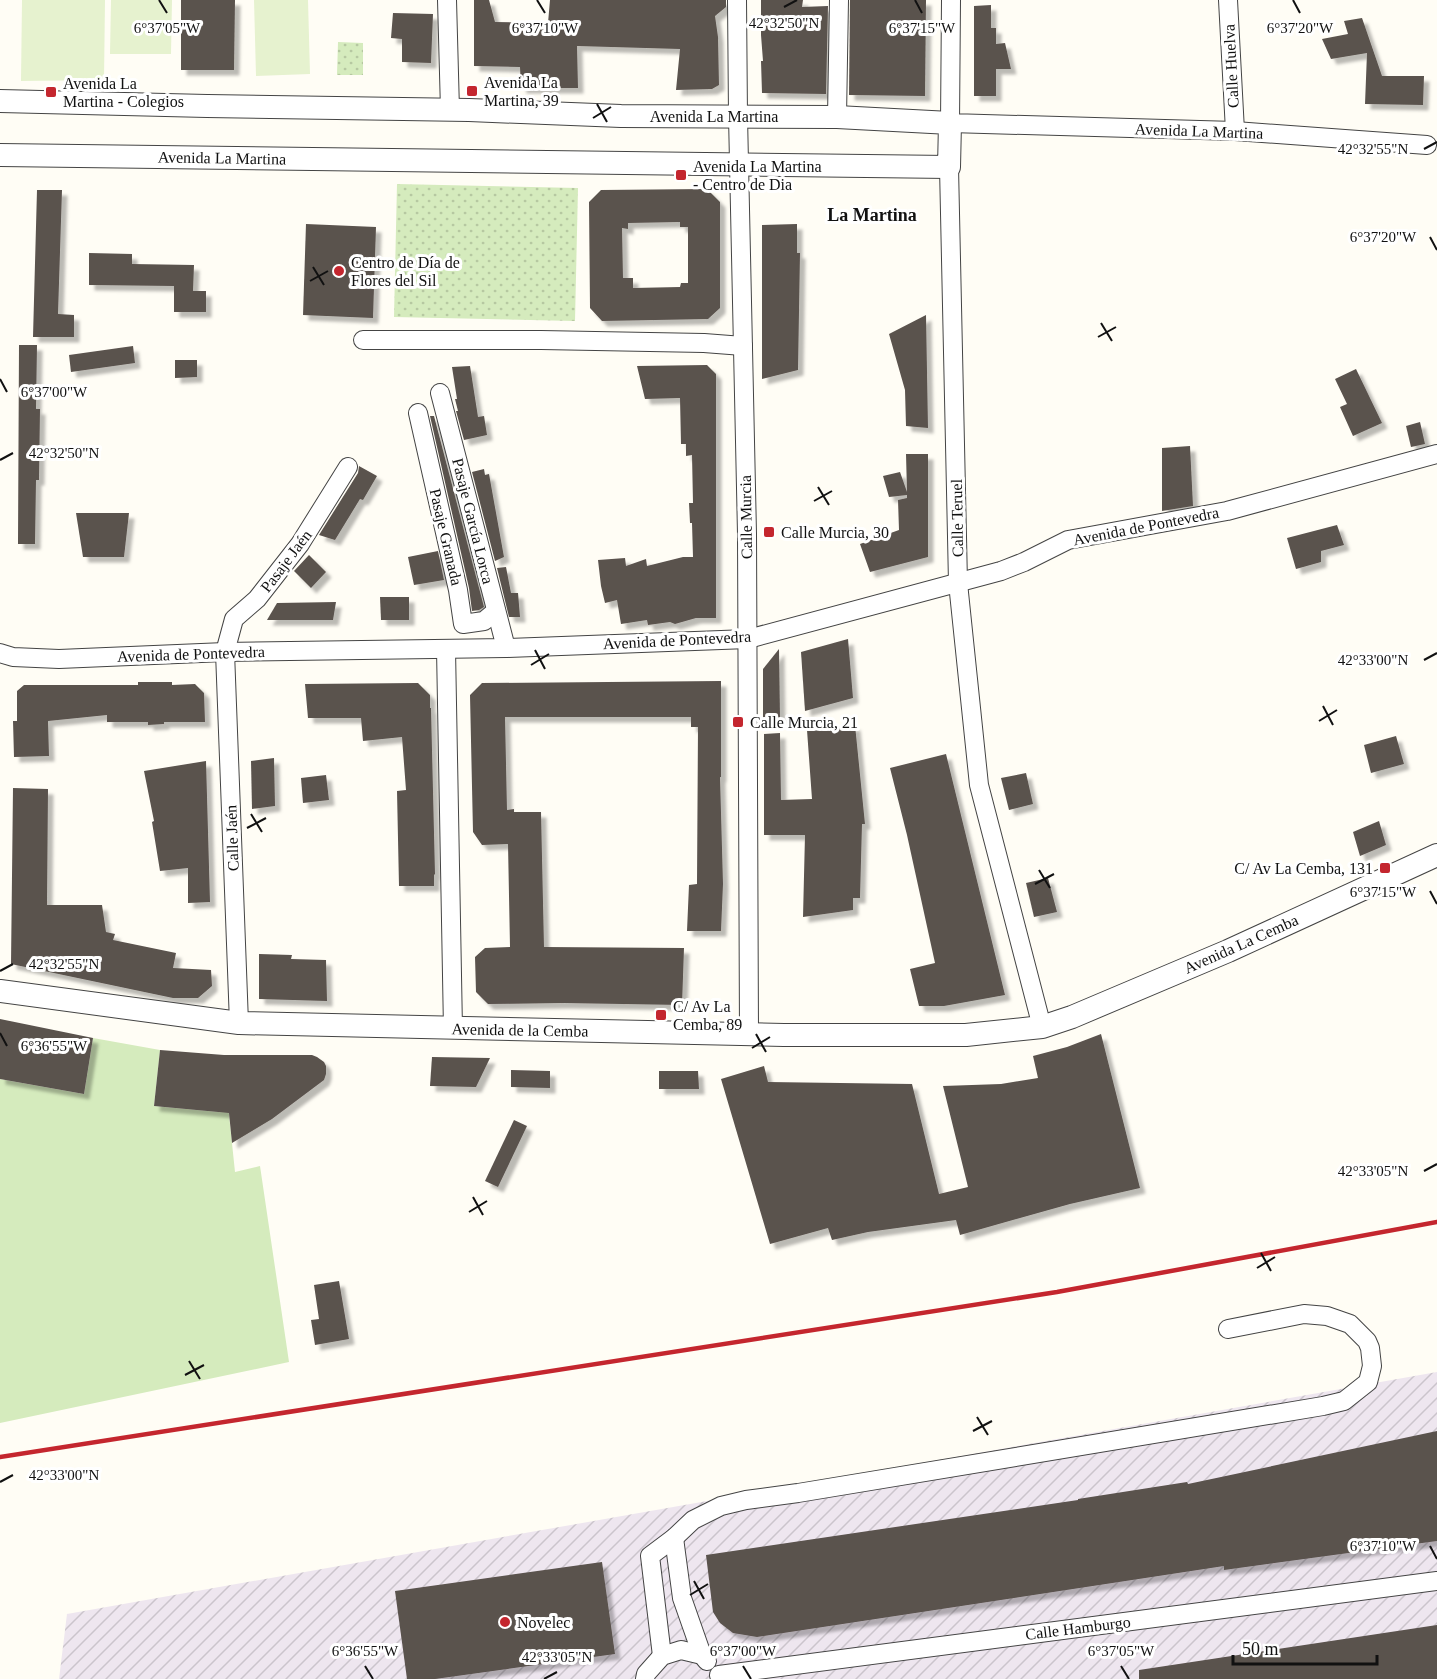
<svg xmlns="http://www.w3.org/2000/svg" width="1437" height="1679" font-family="'Times New Roman',serif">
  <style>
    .industrial { fill: url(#industrial-furrows) }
    .grass { fill: #d5ebbd }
    .park { fill: url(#park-dots) }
    .pitch { fill: #e6f2cf }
    .building { fill: #5a524d; fill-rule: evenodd; filter: url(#shadow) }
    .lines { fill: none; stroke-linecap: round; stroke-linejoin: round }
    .minor-casing { stroke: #444; stroke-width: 20 }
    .tertiary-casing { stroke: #444; stroke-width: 24 }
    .minor { stroke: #fff; stroke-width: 18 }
    .tertiary { stroke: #fff; stroke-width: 22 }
    .rail { stroke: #c4262e; stroke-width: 4.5 }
    .ticks { fill: none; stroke: #111; stroke-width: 2 }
    .poi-dot { fill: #c4262e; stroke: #fff; stroke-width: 2 }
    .labels { text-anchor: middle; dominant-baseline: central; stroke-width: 6; stroke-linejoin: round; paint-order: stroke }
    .street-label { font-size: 16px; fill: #111; stroke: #fff }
    .poi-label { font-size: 16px; fill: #111; stroke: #fff; text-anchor: start }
    .neighbourhood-label { font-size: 18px; font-weight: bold; fill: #111; stroke: #fff }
    .ticks-label { font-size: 15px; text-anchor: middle; fill: #111; stroke: #fff; stroke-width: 6; stroke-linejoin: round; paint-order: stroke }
  </style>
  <defs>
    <pattern id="industrial-furrows" width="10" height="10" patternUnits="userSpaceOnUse" patternTransform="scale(1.5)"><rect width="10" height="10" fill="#eee6ef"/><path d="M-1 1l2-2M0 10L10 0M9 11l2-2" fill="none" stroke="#cbc4cc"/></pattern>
    <pattern id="park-dots" width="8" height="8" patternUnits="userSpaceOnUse" patternTransform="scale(1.5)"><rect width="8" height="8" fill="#d5ebbd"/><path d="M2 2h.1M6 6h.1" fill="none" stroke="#b6c8a1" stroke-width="1.8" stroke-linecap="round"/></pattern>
    <filter id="shadow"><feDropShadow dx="5.5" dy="5.5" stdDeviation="1.5" flood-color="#0004"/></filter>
  </defs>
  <rect width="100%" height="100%" fill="#fffdf5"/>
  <path class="industrial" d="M1437,1372V1679H59L67,1614Z"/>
  <path class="grass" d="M93,1038L160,1050L154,1106L220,1112L228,1105L235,1172L260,1166L289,1362L0,1423V1079L84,1094Z"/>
  <g class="park">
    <path d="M338,42L363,43V75H337Z"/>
    <path d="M397,184L578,188L575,321L394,317Z"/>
  </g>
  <g class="pitch">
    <path d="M22,0H105L104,80L21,81Z"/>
    <path d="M111,0H172L171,54H110Z"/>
    <path d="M254,0H308L310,74L256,76Z"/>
  </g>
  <g class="building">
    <path d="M181,0H235L234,70H181Z"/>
    <path d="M474,0H489L495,22L548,23L550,0H726V7L715,16L718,37L719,85L712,89L676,90L680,49L577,46L578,88H521L520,67L474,66Z"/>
    <path d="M761,0H803L802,7L828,6L826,94L762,93L761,61H763L761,35Z"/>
    <path d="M850,0H926L925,96L849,95Z"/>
    <path d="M991,5V28H996V44L1005,43L1011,69H996V96H974V6Z"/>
    <path d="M393,13L433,14L431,63L402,62V39L391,38Z"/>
    <path d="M1362,18L1382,76H1424L1423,105L1365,104L1367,53L1331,59L1322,39L1348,34L1344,21Z"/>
    <path d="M707,189L720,202V308L708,319L602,321L590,308L589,202L601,190ZM680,222V227H688V283H681L680,287L633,288V278H623L622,228L628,229V223Z"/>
    <path d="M37,190H62L58,314L74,315V337H33Z"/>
    <path d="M306,224L376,227L373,318L303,315Z"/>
    <path d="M797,224V253H800L798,370L762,379V225Z"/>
    <path d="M89,253L132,254V264L194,265L193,291H206V312H174V286L89,285Z"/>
    <path d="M926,315L928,428L906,426L905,390L889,334Z"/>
    <path d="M19,345H37L36,409H40L39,480H36L35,544H18Z"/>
    <path d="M133,346L135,363L71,372L69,355Z"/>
    <path d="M175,360H197V377L175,378Z"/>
    <path d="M707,365L716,374V618H696L675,624L670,622L648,625L647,620L621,624L617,600L605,603L601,586L598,560L625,558L626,566L646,559L647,566L683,557H693L692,523H690L689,503H693L692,455L686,456V444H681L680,398L645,399L637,366Z"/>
    <path d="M470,366L478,417L484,416L487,435L464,440L456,411H458L455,399H457L452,367Z"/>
    <path d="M1356,369L1382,423L1353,436L1340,407L1347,404L1335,379Z"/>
    <path d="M430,416H434L484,607L479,610L472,611L469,588Z"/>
    <path d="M1420,422L1425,444L1411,447L1406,426Z"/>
    <path d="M1190,446L1193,506L1162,511V448Z"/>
    <path d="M906,454H928V557L870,572L860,544L899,530L898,500L907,498V495L889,497L883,476L900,472L907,492Z"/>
    <path d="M359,466L377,476L363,500L360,499L335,540L319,535L358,473Z"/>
    <path d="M484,469L485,475L489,474L504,557L495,561L472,472Z"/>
    <path d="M76,513H129L124,557H83Z"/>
    <path d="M1337,525L1344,545L1321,551V562L1296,569L1287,538Z"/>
    <path d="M438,551L444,580L414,585L408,557Z"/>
    <path d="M309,555L326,572L311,588L294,571Z"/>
    <path d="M506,567L511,593H518L520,617H509L497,568Z"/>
    <path d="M380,597H409V620H381Z"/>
    <path d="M336,602L333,620H267L277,603Z"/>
    <path d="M848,639L853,698L805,711L801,652Z"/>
    <path d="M779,649L780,718L763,723V669Z"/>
    <path d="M721,681V777H720L723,884L721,931H687L689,885L697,884L698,727H691V717H505L507,810L514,809V812H541L544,947L684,948L682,1005L563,1003L488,1004L476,992L475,957L485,948L510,947L508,844L482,845L473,832L470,695L482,683Z"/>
    <path d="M138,682H172V685L195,684L204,693L205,722H164V724L148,725V722H107V715L48,721L49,756L14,757L13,721H17V691L24,685H138Z"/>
    <path d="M418,683L430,695V708H431L435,874L434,875V886H399L397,791L406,790L402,737L363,741L361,718H308L305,684Z"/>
    <path d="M855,725L865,824H862L860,898H853V910L803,917L805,835H764V734L780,733L781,800L812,799L807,730Z"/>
    <path d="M1396,736L1404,764L1371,773L1364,745Z"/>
    <path d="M946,754L1005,995L944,1006H919L910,969L935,963L907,835L890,768Z"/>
    <path d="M274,758L275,806L252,809L251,761Z"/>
    <path d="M206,761L210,902L188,903V868L160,871L152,822L154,821L144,771Z"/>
    <path d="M1026,773L1033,804L1009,810L1001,778Z"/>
    <path d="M326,775L329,800L303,803L301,778Z"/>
    <path d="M13,788L48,789L47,905H102L106,932L115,934L113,940L176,953L173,968L211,970L212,986L198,998H173L11,964Z"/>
    <path d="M1379,821L1386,845L1360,856L1353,832Z"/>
    <path d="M1048,878L1057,912L1034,917L1026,883Z"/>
    <path d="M259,954L292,955L291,959L326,960L327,1001L259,999Z"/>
    <path d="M0,1019L93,1038L84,1094L0,1079Z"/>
    <path d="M1101,1034L1140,1188L1070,1204L960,1235L956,1220L868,1232L832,1240L828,1228L770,1244L721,1079L764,1066L768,1082L912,1084L939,1194L968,1187L943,1086L1001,1084L1038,1078L1033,1056L1067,1047Z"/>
    <path d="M160,1050L224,1055H312L317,1057L324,1062L326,1066V1074L324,1080L272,1119L232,1143L229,1113L154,1106Z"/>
    <path d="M432,1057L490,1058L476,1087L430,1086Z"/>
    <path d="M511,1070L550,1071V1088L511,1087Z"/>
    <path d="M659,1071H698L699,1089H659Z"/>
    <path d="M514,1120L527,1126L498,1187L485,1181Z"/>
    <path d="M339,1281L349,1339L315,1345L311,1320L319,1319L314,1285Z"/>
    <path d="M1437,1431V1541L1224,1570V1566L757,1637L733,1633L720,1623L713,1612L706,1555L1078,1500V1499L1187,1482L1188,1484Z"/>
    <path d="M602,1562L615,1654L435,1679H407L395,1591Z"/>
    <path d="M1437,1625V1679H1139V1670Z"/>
  </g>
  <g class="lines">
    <g class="minor-casing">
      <g id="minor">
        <path d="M447,0L450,110"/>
        <path d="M737,0L738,116L747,534L749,1034"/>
        <path d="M951,0L950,123L1235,131L1427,145"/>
        <path d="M1228,0L1235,131"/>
        <path d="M837,117L839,0"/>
        <path d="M949,167L958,583L979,785L1042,1027"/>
        <path d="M363,340H541L704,343L743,346"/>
        <path d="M440,393L506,648"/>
        <path d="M418,413L458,590L463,624L484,621L496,611"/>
        <path d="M446,649L453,1029"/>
        <path d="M0,653L13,657L59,659L225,652L506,648L748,639L1001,571L1024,562L1068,540L1227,511L1437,454"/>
        <path d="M239,1023L225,652L234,619L257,599L300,544L348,467"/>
        <path d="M674,1538L682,1598L702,1655"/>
        <path d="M662,1656L650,1556L674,1538L693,1520L721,1506L746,1500L798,1493L1323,1406L1344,1401L1368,1382L1372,1366L1370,1348L1367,1341L1350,1324L1327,1316L1304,1314L1228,1329"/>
        <path d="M719,1675L1437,1581"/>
        <path d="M645,1679L646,1674L662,1656L681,1650L702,1655L707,1661"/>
      </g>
    </g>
    <g class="tertiary-casing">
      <g id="tertiary">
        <path d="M0,101L207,106L469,110L621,116L837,117L950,123L949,167L0,155"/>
        <path d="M0,991L239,1023L784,1035H966L1042,1027L1072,1017L1228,951L1437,855"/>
      </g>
    </g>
    <use href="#minor" class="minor"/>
    <use href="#tertiary" class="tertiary"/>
    <path class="rail" d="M0,1457L1057,1292L1437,1222"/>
  </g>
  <path class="ticks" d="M159,0L167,13M537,0L545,13M915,0L922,13M1293,0L1300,13M784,7L797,0M597,104L607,122M593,118L611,107M1424,149L1437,142M1430,237L1437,250M313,267L324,285M310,281L328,271M1101,323L1112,341M1098,337L1116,327M0,379L7,392M0,460L13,453M818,487L829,505M814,501L832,491M535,650L545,669M1424,660L1437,653M531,665L549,654M1323,706L1333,725M1319,721L1337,710M251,814L262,832M247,828L266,818M1039,870L1050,888M1035,884L1054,874M1430,891L1437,904M0,971L13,964M0,1033L7,1046M756,1034L766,1052M752,1048L770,1037M1424,1171L1437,1164M473,1197L483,1215M469,1212L487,1201M1261,1253L1271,1271M1257,1268L1275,1257M189,1361L200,1379M185,1375L204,1365M977,1417L988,1435M973,1431L992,1421M0,1482L13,1475M1430,1546L1437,1559M694,1581L704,1599M690,1595L708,1584M365,1666L373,1679M743,1666L751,1679M1121,1666L1129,1679M544,1679L557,1672"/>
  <g class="poi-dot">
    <rect x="466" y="85" width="12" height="12" rx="3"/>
    <rect x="45" y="86" width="12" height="12" rx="3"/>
    <rect x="675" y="169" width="12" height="12" rx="3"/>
    <circle cx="339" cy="271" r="6"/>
    <rect x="763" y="526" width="12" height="12" rx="3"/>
    <rect x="732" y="716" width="12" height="12" rx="3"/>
    <rect x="1379" y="862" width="12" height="12" rx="3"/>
    <rect x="655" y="1009" width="12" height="12" rx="3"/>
    <circle cx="505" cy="1622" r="6"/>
  </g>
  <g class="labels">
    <g class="street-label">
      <text transform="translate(1231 66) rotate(-93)">Calle Huelva</text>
      <text x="714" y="116">Avenida La Martina</text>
      <text transform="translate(1199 131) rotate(2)">Avenida La Martina</text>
      <text transform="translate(222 158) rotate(1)">Avenida La Martina</text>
      <text transform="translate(746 517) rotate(-91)">Calle Murcia</text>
      <text transform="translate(957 518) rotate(-91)">Calle Teruel</text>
      <text transform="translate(473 521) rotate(76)">Pasaje García Lorca</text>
      <text transform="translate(1146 526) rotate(-11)">Avenida de Pontevedra</text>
      <text transform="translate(446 537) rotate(77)">Pasaje Granada</text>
      <text transform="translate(286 561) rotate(-53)">Pasaje Jaén</text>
      <text transform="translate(677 640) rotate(-3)">Avenida de Pontevedra</text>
      <text transform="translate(191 654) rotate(-2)">Avenida de Pontevedra</text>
      <text transform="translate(232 838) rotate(-92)">Calle Jaén</text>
      <text transform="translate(1241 944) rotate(-24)">Avenida La Cemba</text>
      <text transform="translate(520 1030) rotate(1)">Avenida de la Cemba</text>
      <text transform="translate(1078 1628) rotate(-7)">Calle Hamburgo</text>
    </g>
    <g class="poi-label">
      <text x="484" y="82">Avenida La<tspan x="484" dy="18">Martina, 39</tspan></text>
      <text x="63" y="83">Avenida La<tspan x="63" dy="18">Martina - Colegios</tspan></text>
      <text x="693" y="166">Avenida La Martina<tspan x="693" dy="18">- Centro de Dia</tspan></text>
      <text x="351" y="262">Centro de Día de<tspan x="351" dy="18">Flores del Sil</tspan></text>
      <text x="781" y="532">Calle Murcia, 30</text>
      <text x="750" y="722">Calle Murcia, 21</text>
      <text x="1373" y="868" text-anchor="end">C/ Av La Cemba, 131</text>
      <text x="673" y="1006">C/ Av La<tspan x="673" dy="18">Cemba, 89</tspan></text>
      <text x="517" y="1622">Novelec</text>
    </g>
    <g class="neighbourhood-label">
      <text x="872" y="215">La Martina</text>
    </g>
  </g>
  <g class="ticks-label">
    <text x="784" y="28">42°32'50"N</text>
    <text x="922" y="33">6°37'15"W</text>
    <text x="167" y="33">6°37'05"W</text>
    <text x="545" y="33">6°37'10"W</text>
    <text x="1300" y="33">6°37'20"W</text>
    <text x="1373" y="154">42°32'55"N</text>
    <text x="1383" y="242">6°37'20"W</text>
    <text x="54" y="397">6°37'00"W</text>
    <text x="64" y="458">42°32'50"N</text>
    <text x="1373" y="665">42°33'00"N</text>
    <text x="1383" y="897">6°37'15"W</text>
    <text x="64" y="969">42°32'55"N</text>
    <text x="54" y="1051">6°36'55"W</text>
    <text x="1373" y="1176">42°33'05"N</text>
    <text x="64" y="1480">42°33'00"N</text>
    <text x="1383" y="1551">6°37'10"W</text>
    <text x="365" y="1656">6°36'55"W</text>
    <text x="743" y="1656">6°37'00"W</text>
    <text x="1121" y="1656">6°37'05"W</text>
    <text x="557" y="1662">42°33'05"N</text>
  </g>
  <path d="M1233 1655v9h144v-9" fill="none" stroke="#111111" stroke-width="3"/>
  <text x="1242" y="1655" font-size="18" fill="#111111" stroke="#ffffff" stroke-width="4.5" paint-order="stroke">50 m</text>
</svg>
